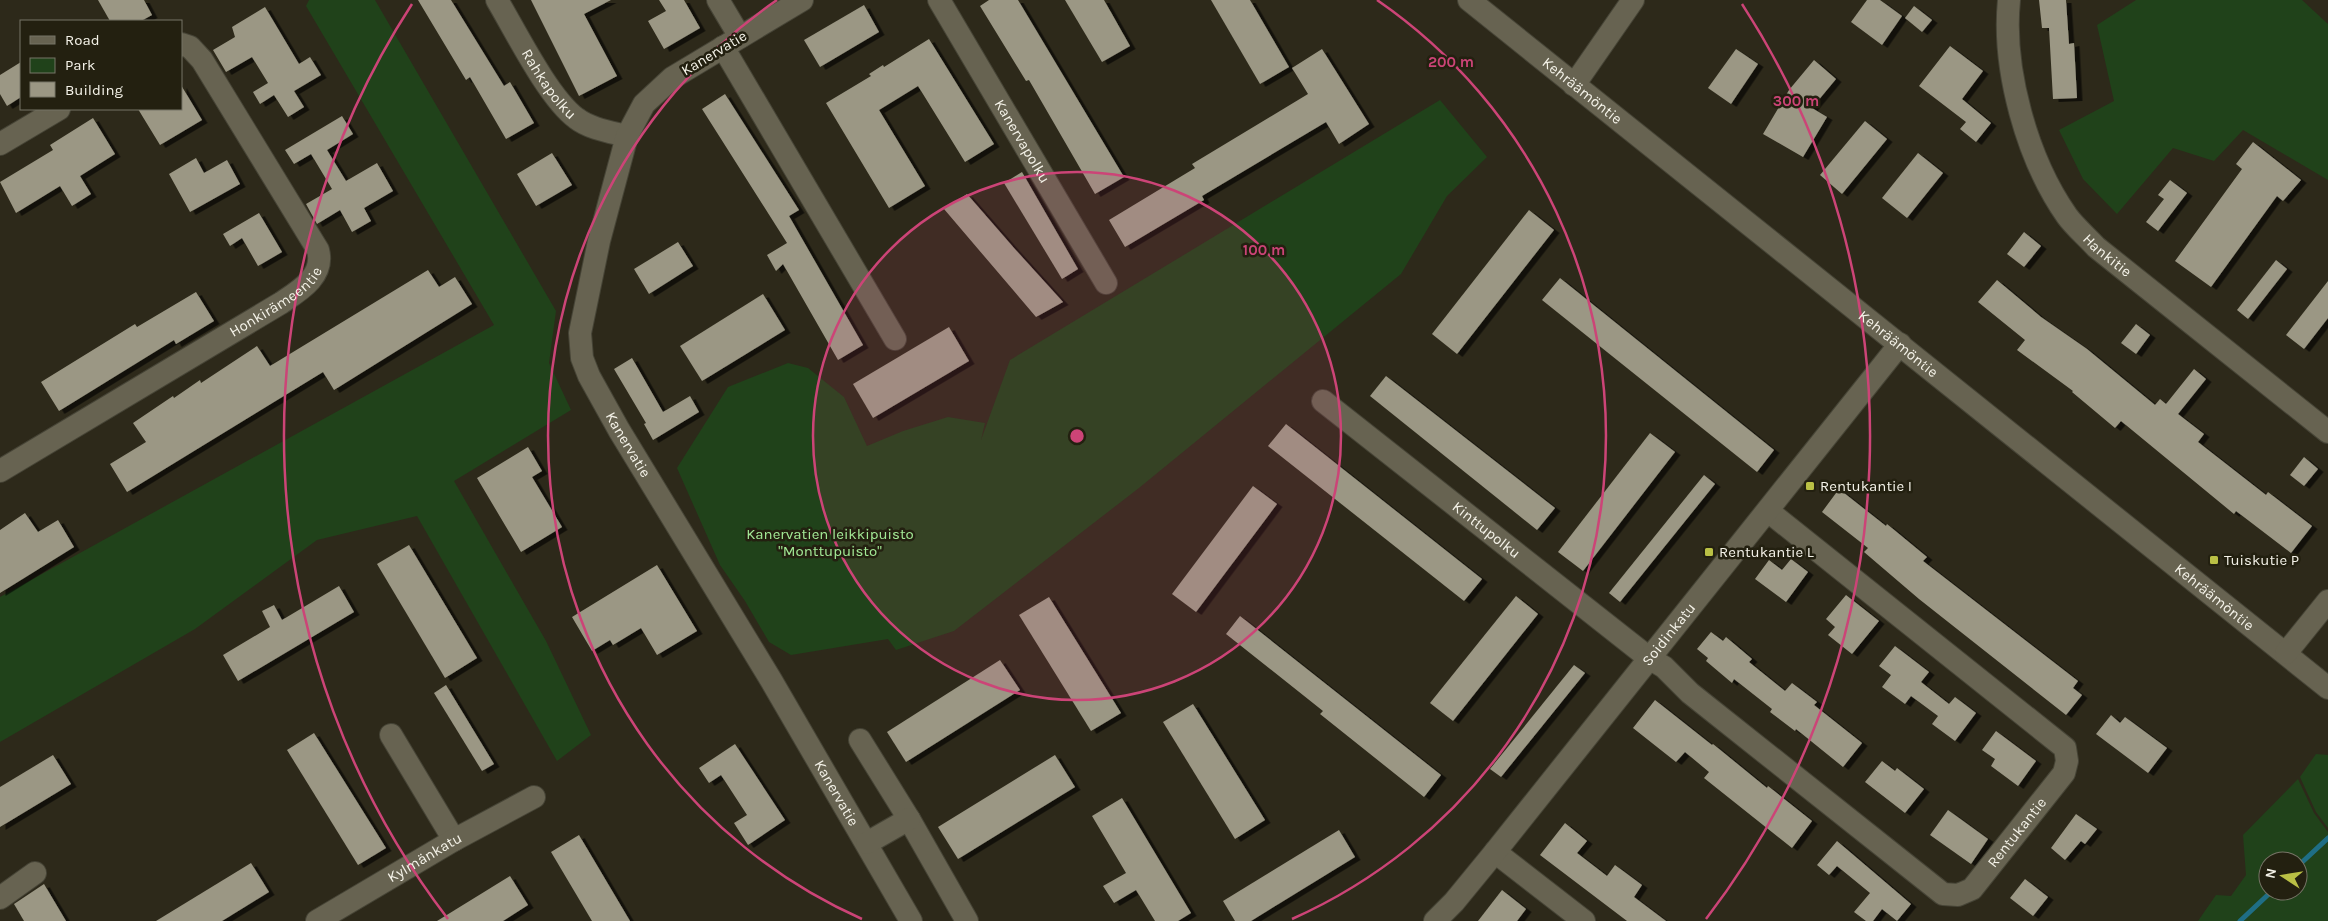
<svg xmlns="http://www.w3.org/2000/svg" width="2328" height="921" font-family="Karla,sans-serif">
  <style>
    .green { fill: #20421a; fill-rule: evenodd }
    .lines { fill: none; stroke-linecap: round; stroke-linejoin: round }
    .stream { stroke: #1f6e85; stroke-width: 5 }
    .building { fill: #9b9784; filter: url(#shadow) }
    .minor-casing { stroke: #464436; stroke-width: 24 }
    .minor { stroke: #676351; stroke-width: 22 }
    .ring { fill: none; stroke: #c47; stroke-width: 2.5 }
    .poi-dot { fill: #bac045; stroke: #232010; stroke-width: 2 }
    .labels { text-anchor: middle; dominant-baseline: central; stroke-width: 5; stroke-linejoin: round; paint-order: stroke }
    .street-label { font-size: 15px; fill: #f5f3e9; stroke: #232010 }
    .poi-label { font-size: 15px; fill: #f5f3e9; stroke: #232010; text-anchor: start }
    .park-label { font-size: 15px; fill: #a3ea96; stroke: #232010 }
    .centre { fill: #c47; stroke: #232010; stroke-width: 2.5 }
    .ring-label { font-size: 15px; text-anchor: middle; font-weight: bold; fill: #c47; stroke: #232010; stroke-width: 5; stroke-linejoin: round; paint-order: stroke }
  </style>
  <defs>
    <filter id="shadow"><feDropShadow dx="5.5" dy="3" stdDeviation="0" flood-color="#0009"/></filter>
  </defs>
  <rect width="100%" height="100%" fill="#2d291a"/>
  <g class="green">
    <path d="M309,0H375L556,311L549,363L571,410L454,481L546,641L591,735L557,761L417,516L317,540L195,629L0,742V597L494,325L306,6Z"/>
    <path d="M2136,0H2302L2328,24V180L2243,130L2214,161L2173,148L2117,214L2083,179L2059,130L2114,101L2097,25Z"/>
    <path d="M1440,100L1487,157L1447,196L1401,274L1139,488L954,631L896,650L888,639L791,655L769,642L745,601L720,565L677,468L728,387L788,363L808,368L844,397L867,446L903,431L948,417L985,423L981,440L1010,360Z"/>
    <path d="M2316,754L2328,755V828L2316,812L2300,777Z"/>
    <path d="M2298,779L2314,813L2328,832V921H2198L2216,895L2231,896L2246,875L2243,835ZM2268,861H2298V891H2268Z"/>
  </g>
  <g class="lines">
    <g class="stream">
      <path d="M2298,866L2328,838"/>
      <path d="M2240,921L2272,891"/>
    </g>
  </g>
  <g class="building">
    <path d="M98,0H144L152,15L141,21H110Z"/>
    <path d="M418,0H451L504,86L510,82L534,123L506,139L470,77L466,80Z"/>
    <path d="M531,0H611L584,14L617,76L579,96Z"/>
    <path d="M659,0H684L700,28L664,49L648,21L666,11Z"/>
    <path d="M989,0H1018L1124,177L1095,194L1029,80L1026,81L980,6Z"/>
    <path d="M1065,0H1104L1130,46L1102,62Z"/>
    <path d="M1211,0H1250L1289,67L1260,84Z"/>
    <path d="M1867,0H1880L1902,16L1882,45L1851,22Z"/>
    <path d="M2039,0H2066L2069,44L2074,43L2077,98L2053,99L2049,28H2042Z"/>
    <path d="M864,5L879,32L820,67L804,40Z"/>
    <path d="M1914,6L1932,20L1922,32L1905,18Z"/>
    <path d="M265,7L299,64L310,57L321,75L294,91L304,107L288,117L274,95L260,104L253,92L268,83L252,57L226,72L213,50L235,37L232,27Z"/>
    <path d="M929,39L994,144L965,162L918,86L879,110L925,186L889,208L826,103L871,76L869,74L883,65L884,67Z"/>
    <path d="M1950,46L1983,71L1962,99L1991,123L1976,142L1960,129L1966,122L1919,86Z"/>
    <path d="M1322,49L1369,124L1339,144L1326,122L1202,196L1204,200L1125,247L1109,220L1195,168L1192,164L1308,94L1292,68Z"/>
    <path d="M1736,49L1758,64L1731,104L1708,88Z"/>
    <path d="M1814,60L1836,79L1812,108L1827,117L1803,157L1763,134L1789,90Z"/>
    <path d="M21,62V97L7,106L0,94V75Z"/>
    <path d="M181,85L202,120L160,145L138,109H181Z"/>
    <path d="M725,94L799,210L789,216L863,345L838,360L783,264L776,271L767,255L787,243L702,109Z"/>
    <path d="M342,116L353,134L327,150L346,181L377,163L393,191L364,208L371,221L352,232L340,210L317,224L306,204L332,189L311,154L294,164L285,150Z"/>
    <path d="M93,118L115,154L80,176L91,194L72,206L60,186L16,213L0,182L53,150L50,145Z"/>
    <path d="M1865,121L1887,139L1842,194L1820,175Z"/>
    <path d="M2253,142L2301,180L2283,201L2277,196L2211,287L2175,261L2242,169L2236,164Z"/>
    <path d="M552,153L572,185L536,206L517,174Z"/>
    <path d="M1918,153L1943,173L1907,218L1882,198Z"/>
    <path d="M196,158L204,173L227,160L240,184L190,212L169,174Z"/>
    <path d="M1022,172L1078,269L1062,279L1004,183Z"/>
    <path d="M2170,180L2187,193L2158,231L2146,222L2164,199L2158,195Z"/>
    <path d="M967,194L1014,248L1063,302L1036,317L944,209Z"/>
    <path d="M1529,210L1554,230L1457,354L1432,334Z"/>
    <path d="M259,213L282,252L258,266L242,238L230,246L223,234Z"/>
    <path d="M2024,232L2041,246L2024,267L2007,254Z"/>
    <path d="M678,242L693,266L649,294L634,269Z"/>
    <path d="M2276,260L2287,269L2248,319L2237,310Z"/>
    <path d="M428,270L439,287L455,277L472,304L334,390L323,372L127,492L110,464L146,442L133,423L173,396L174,398L200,380L201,383L257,346L270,366Z"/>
    <path d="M1560,278L1774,450L1757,472L1542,300Z"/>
    <path d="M1997,280L2041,317L2087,349L2155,405L2160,399L2166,404L2194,369L2206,379L2178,414L2204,434L2198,442L2266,495L2268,492L2312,526L2291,553L2236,511L2234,514L2121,421L2115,428L2072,392L2073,391L2017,350L2025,340L1978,302Z"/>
    <path d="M2328,281V318L2304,349L2286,335Z"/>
    <path d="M196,292L214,321L176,344L174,340L59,411L41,382L135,324L137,327Z"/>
    <path d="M763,294L785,330L702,381L680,346Z"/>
    <path d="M2136,324L2150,335L2136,354L2121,343Z"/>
    <path d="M949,327L969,361L873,418L853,384Z"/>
    <path d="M632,358L663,412L690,396L699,412L653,440L644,424L646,423L614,369Z"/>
    <path d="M1386,376L1555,508L1537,530L1370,396Z"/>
    <path d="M1286,424L1482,579L1464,601L1268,446Z"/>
    <path d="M1650,433L1675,452L1583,571L1558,552Z"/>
    <path d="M528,447L542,471L532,477L562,527L521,552L477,478Z"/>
    <path d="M2304,457L2318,469L2304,486L2290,475Z"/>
    <path d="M1704,475L1715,484L1620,602L1609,593Z"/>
    <path d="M1253,486L1277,504L1196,612L1172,594Z"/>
    <path d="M1839,489L1886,526L1887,524L1927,557L1923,561L2078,681L2073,688L2082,695L2066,715L1919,599L1864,552L1868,548L1822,512Z"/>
    <path d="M25,513L38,532L58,520L74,547L0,593V530Z"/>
    <path d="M409,545L477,658L445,678L377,564Z"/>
    <path d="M1791,559L1808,572L1786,602L1755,579L1769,560L1782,570Z"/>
    <path d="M657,565L697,631L657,655L641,628L613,645L610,640L592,651L572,617Z"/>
    <path d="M339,586L354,612L238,681L223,655L270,627L262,611L274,605L282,620Z"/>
    <path d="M1846,595L1879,621L1852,654L1828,635L1835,627L1826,619Z"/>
    <path d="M1516,596L1538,614L1453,721L1430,703Z"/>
    <path d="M1049,597L1121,713L1091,731L1019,615Z"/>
    <path d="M1240,616L1441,775L1424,797L1320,714L1323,711L1226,634Z"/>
    <path d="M1711,632L1723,641L1726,637L1752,659L1749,662L1785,691L1792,683L1817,702L1814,705L1862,743L1843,767L1796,729L1795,731L1770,712L1772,709L1734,679L1732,683L1706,661L1708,658L1697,649Z"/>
    <path d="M1895,646L1929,672L1921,682L1949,704L1955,697L1976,713L1955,741L1932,724L1938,716L1911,696L1905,704L1882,687L1891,675L1879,666Z"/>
    <path d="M1000,660L1020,690L906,762L887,732Z"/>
    <path d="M1574,665L1585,673L1501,777L1490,769Z"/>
    <path d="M446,685L494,764L482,771L434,693Z"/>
    <path d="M1655,700L1712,745L1713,744L1767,788L1768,786L1812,821L1792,848L1704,778L1709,772L1685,752L1676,762L1633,728Z"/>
    <path d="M1193,704L1265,820L1235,839L1163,722Z"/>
    <path d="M2111,715L2120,723L2125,717L2167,748L2148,773L2096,734Z"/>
    <path d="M1996,731L2036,761L2018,786L1991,766L1995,759L1982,750Z"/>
    <path d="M314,733L386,848L358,865L287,750Z"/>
    <path d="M735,744L785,820L748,845L734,823L747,815L721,775L709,783L699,768Z"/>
    <path d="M53,755L71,784L0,827V787Z"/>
    <path d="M1055,755L1075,787L958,859L938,827Z"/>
    <path d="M1882,761L1895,771L1897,768L1924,789L1905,813L1865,782Z"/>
    <path d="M1122,798L1191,913L1178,921H1155L1136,890L1114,903L1103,886L1126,873L1092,816Z"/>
    <path d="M1948,810L1988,839L1971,864L1930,835Z"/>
    <path d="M2076,814L2097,829L2085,844L2081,841L2065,860L2051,848Z"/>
    <path d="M1565,823L1587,841L1577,853L1607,876L1615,865L1642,885L1634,897L1666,921H1627L1540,855Z"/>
    <path d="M1339,830L1355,857L1251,921H1235L1223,901Z"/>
    <path d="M579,835L630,921H592L551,852Z"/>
    <path d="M1837,841L1911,904L1897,921L1882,909L1873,921H1866L1854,912L1870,893L1837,866L1829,875L1817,865Z"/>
    <path d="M251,863L269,892L222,921H156Z"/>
    <path d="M510,876L528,905L503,921H437Z"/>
    <path d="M2025,879L2048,897L2033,916L2010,898Z"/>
    <path d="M44,884L66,921H24L14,904Z"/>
    <path d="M1502,890L1526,909L1517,921H1478Z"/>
  </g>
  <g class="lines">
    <g class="minor-casing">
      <g id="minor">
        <path id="s1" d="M497,0C516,32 548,97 576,118C590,129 611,132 627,136"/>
        <path d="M718,0L740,37"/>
        <path id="s2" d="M802,0L672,78L644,104L627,136L599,241L580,333L582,358L589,376L619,430L771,680L911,921"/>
        <path id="s3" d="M939,0L1106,283"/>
        <path id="s4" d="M1469,0L2328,688"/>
        <path id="s5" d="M2009,0C2002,69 2027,159 2067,216C2075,227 2087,237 2096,247L2328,432"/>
        <path d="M723,47L895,339"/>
        <path d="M1574,85L1633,0"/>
        <path d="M0,144L59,109"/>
        <path id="s6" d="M1323,401L1649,658L1664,667L1690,693L1943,894L1958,895L1972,889L2064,773L2067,761L2065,748L1768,511"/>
        <path id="s7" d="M0,471L281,303C299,291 325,276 318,250L202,60L190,47L181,44"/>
        <path d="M2286,653L2328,601"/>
        <path d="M391,735L454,840"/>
        <path d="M860,740L909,819L967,921"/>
        <path d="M867,843L909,819"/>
        <path d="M1495,852L1584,921"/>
        <path d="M0,898L35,873"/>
        <path id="s8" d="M317,921L454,840L534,797"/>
        <path id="s9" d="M1435,921L1454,902L1495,852L1900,344"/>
      </g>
    </g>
    <use href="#minor" class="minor"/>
  </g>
  <circle cx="1077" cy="436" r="264" fill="#c47" fill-opacity=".12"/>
  <g class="ring">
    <circle cx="1077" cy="436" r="264"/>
    <path d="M862 919A529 529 0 0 1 777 0M1377 0A529 529 0 0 1 1292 919"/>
    <path d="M448 919A793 793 0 0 1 412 4M1742 4A793 793 0 0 1 1706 919"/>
  </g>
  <g class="poi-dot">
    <rect x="1805" y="481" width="10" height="10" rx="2.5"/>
    <rect x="1704" y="547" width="10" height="10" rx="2.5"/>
    <rect x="2209" y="555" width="10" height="10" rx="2.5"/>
  </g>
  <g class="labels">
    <g class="street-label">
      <text transform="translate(714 53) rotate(-31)">Kanervatie</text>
      <text stroke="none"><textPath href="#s1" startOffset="99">Rahkapolku</textPath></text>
      <text stroke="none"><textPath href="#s4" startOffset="145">Kehräämöntie</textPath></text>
      <text stroke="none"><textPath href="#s3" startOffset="164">Kanervapolku</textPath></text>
      <text stroke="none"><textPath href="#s5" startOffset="284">Hankitie</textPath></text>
      <text stroke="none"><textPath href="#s7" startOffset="324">Honkirämeentie</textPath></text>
      <text stroke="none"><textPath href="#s4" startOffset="550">Kehräämöntie</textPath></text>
      <text stroke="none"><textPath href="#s2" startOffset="552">Kanervatie</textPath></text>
      <text stroke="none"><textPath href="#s6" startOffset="208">Kinttupolku</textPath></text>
      <text stroke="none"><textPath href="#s4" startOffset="955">Kehräämöntie</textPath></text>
      <text stroke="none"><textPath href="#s9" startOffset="370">Soidinkatu</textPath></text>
      <text stroke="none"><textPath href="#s2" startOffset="958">Kanervatie</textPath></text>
      <text stroke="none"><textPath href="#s6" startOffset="895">Rentukantie</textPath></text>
      <text stroke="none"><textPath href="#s8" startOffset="125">Kylmänkatu</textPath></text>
    </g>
    <g class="poi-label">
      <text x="1820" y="486">Rentukantie I</text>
      <text x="1719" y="552">Rentukantie L</text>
      <text x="2224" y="560">Tuiskutie P</text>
    </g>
    <g class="park-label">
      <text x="830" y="534">Kanervatien leikkipuisto<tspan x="830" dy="17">"Monttupuisto"</tspan></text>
    </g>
  </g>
  <circle cx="1077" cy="436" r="8" class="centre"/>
  <g class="ring-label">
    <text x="1451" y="67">200 m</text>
    <text x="1796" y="106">300 m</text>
    <text x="1264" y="255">100 m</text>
  </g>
  <rect x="20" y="20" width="162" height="90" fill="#232010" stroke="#777467"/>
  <rect x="30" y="36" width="25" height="8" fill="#676351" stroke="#777467"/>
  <text x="65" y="45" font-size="15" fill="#f5f3e9">Road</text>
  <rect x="30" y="58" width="25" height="15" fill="#20421a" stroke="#777467"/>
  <text x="65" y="70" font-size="15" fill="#f5f3e9">Park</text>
  <rect x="30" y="82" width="25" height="15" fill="#9b9784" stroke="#777467"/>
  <text x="65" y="95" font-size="15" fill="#f5f3e9">Building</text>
  <g transform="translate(2283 876) rotate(282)"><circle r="24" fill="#232010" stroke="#777467"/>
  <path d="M0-4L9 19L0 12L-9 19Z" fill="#bac045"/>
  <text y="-8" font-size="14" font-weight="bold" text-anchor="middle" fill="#f5f3e9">N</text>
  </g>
</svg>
